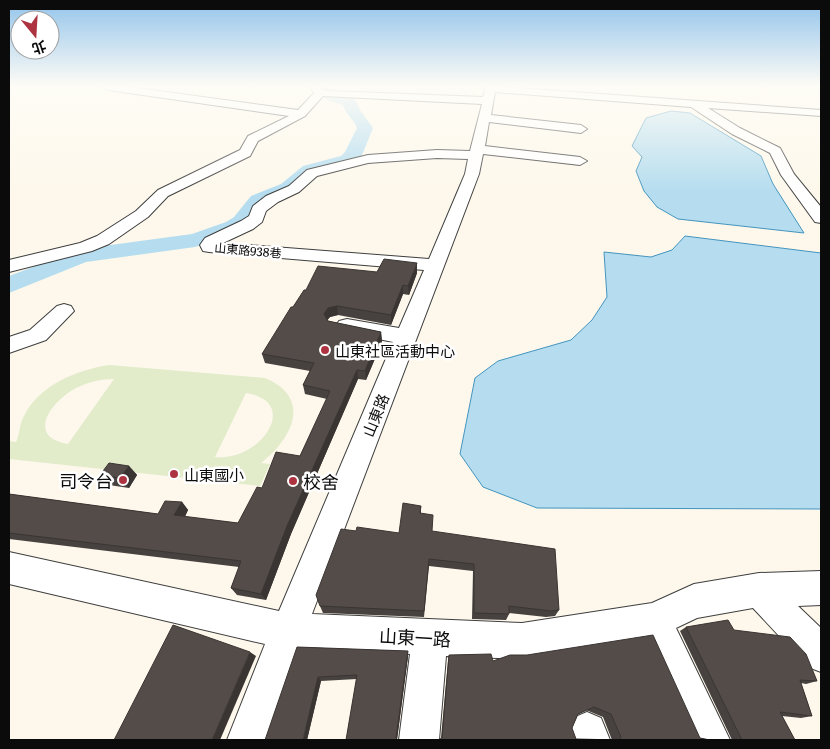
<svg xmlns="http://www.w3.org/2000/svg" width="830" height="749" font-family="Literata,'Noto Sans TC',serif">
  <style>
    .pitch { fill: #e2ebca; fill-rule: evenodd }
    .water { fill: #b5ddef; stroke: #4494be }
    .lines { fill: none; stroke-linecap: round; stroke-linejoin: round }
    .river { fill: #b5ddef; fill-rule: evenodd }
    .minor-casing { stroke: #3e3e3e; stroke-width: 2 }
    .minor { fill: #fff; fill-rule: evenodd }
    .wall { fill: #47413f; fill-rule: evenodd }
    .shaded-wall { fill: #3a3533 }
    .building { fill: #534c49; stroke: #3a3533; fill-rule: evenodd }
    .poi-dot { fill: #ac333f; stroke: #fff; stroke-width: 2 }
    .labels { text-anchor: middle; dominant-baseline: central; stroke-width: 5; stroke-linejoin: round; paint-order: stroke }
    .far-street-label { font-size: 12px; fill: #0b0b0b; stroke: #fff }
    .poi-label { font-size: 15px; fill: #0b0b0b; stroke: #fff; text-anchor: start }
    .street-label { font-size: 15px; fill: #0b0b0b; stroke: #fff }
    .near-poi-label { font-size: 18px; fill: #0b0b0b; stroke: #fff; text-anchor: end }
    .near-street-label { font-size: 18px; fill: #0b0b0b; stroke: #fff }
  </style>
  <rect width="100%" height="100%" fill="#fdf8eb"/>
  <path class="pitch" d="M109,365L265,378C313,398 292,439 261,463L270,464L260,486L9,459V441L16,442C20,435 19,424 24,416C39,385 77,370 109,365ZM114,379L68,444C24,436 53,400 76,388C88,382 101,379 114,379ZM246,393C302,402 260,462 215,457Z"/>
  <g class="water">
    <path d="M671,111L690,113L761,156L773,184L804,233L678,219L657,207L644,191L636,171L642,157L632,146L646,118Z"/>
    <path d="M685,236L821,253V509L537,508L483,487L460,454L475,378L498,361L571,340L592,320L607,297L604,252L651,257L672,250Z"/>
  </g>
  <g class="lines">
    <path class="river" d="M316,87H330L337,94L355,99L360,110L373,128L362,155L353,164L317,174L295,192L265,204L250,226L242,232L195,247L86,262L9,293V276L81,249L192,234L226,222L234,217L251,196L281,184L303,166L341,156L345,152L357,128C354,119 345,114 343,105L327,100Z"/>
    <g class="minor-casing">
      <g id="minor">
        <path d="M103,87H130L298,110L314,93L310,87H320L323,90L331,91L483,97L486,87H506L821,110V116L708,108L740,128L780,148L794,174L821,207V223L815,222L781,175L770,153L732,134L691,107L495,92L491,115L581,125L587,129L581,133L489,122L485,146L580,157L587,161L580,165L483,154L479,174L312,614L522,623L652,603L694,584L759,573L821,571V605L798,606L821,628V672L808,667L753,608L697,618L676,628L730,740H689L645,639L522,659L446,656L439,740H399L410,654L299,649L267,740H227L265,644L9,584V552L279,611L393,342L339,331L336,326L339,321L347,319L399,328L424,270L209,252L203,251L200,245L205,238L241,221L249,216L253,206L266,196L289,186L307,170L368,155L437,150L470,151L482,104L323,96L305,116L258,141L250,156L168,196L148,217L109,244L92,251L9,272V260L80,243L97,236L136,211L158,190L240,150L248,136L289,116L108,90ZM437,158L468,159L465,174L429,259L223,243L253,229L262,222L266,211L278,202L299,192L317,176L368,163Z"/>
        <path d="M64,304L71,306L74,311L46,340L9,353V337L30,330L57,306Z"/>
        <path d="M587,712L601,718L610,740H570L567,732L573,718Z"/>
      </g>
    </g>
    <use href="#minor" class="minor"/>
  </g>
  <g class="wall">
    <path d="M377,272L417,273L409,295L403,294L391,325L338,315L330,317L327,320L328,321L381,332L382,342L366,380L358,379L291,534L266,600L237,595L231,588L239,567L9,539V494L158,514L182,502L188,510L185,517L238,523L262,488L300,456L327,399L305,394L303,385L310,371L265,363L262,354L293,307L306,290Z"/>
    <path d="M129,466L137,475L129,488L109,485L100,475Z"/>
    <path d="M421,506V513L432,532L559,610L555,616L546,617L509,613V614L506,620L472,619L473,571L429,566L424,617L323,613L320,606L399,533Z"/>
    <path d="M686,627L734,630L817,681L806,684L801,683L812,716L801,718L782,716L795,740H732L680,631Z"/>
    <path d="M297,647L408,651V656L397,739L346,740L357,679L321,681L307,740Z"/>
    <path d="M449,655L493,661L700,738L710,740L441,738L448,661ZM586,710L603,717L612,740L576,739L572,728L578,714Z"/>
  </g>
  <g class="shaded-wall">
    <path d="M417,263V273L409,295L408,286Z"/>
    <path d="M403,285V294L391,325V315Z"/>
    <path d="M337,306L338,315L330,317L325,323L324,314L328,308Z"/>
    <path d="M381,332L382,342L366,380L365,371Z"/>
    <path d="M357,370L358,379L291,534L266,600L261,594L287,526Z"/>
    <path d="M129,466L137,475L129,488L120,478Z"/>
    <path d="M182,502L188,510L181,523L174,515Z"/>
    <path d="M408,651V656L397,740L396,738Z"/>
    <path d="M250,652L256,656L220,740H212Z"/>
    <path d="M318,677L321,681L307,740H303Z"/>
  </g>
  <g class="building">
    <path d="M384,259L417,263L408,286L403,285L391,315L337,306L328,308L324,314L328,321L381,332L365,371L357,370L287,526L261,594L231,588L241,561L9,533V494L158,514L165,501L182,502L174,515L238,523L257,487L262,488L276,452L300,456L330,391L303,385L314,363L262,354L291,307H293L304,290H306L318,266L377,272Z"/>
    <path d="M109,463L129,466L120,478L100,475Z"/>
    <path d="M403,503L421,506L420,513L433,515L432,531L555,549L559,610L551,611L509,606V614L474,613V564L429,559L424,611L320,606L316,595L341,529L356,531L357,527L399,533Z"/>
    <path d="M728,620L734,630L790,637L806,654L817,681L800,680L812,716L780,712L795,740H742L686,627Z"/>
    <path d="M173,625L250,652L212,740H114Z"/>
    <path d="M653,635L700,738L710,740H438L442,738L449,655L491,654L493,661L510,655H527ZM594,707L611,714L621,737L619,740L576,739L572,728L578,714Z"/>
    <path d="M297,647L408,651L396,738L398,740H410H346L357,675L318,677L303,740H265Z"/>
  </g>
  <linearGradient id="sky" x2="0" y2="1"><stop stop-color="#93c4eb"/><stop offset="0.45" stop-color="#fefcf6"/><stop offset="1" stop-color="#fefcf6" stop-opacity="0"/></linearGradient>
  <rect width="830" height="192" fill="url(#sky)"/>
  <g class="poi-dot">
    <circle cx="325" cy="350" r="5"/>
    <circle cx="174" cy="474" r="5"/>
    <circle cx="123" cy="480" r="5"/>
    <circle cx="293" cy="481" r="5"/>
  </g>
  <g class="labels">
    <g class="far-street-label">
      <text transform="translate(248 250) rotate(5)">山東路938巷</text>
    </g>
    <g class="poi-label">
      <text x="335" y="350">山東社區活動中心</text>
      <text x="184" y="474">山東國小</text>
    </g>
    <g class="street-label">
      <text transform="translate(375 415) rotate(-68)">山東路</text>
    </g>
    <g class="near-poi-label">
      <text x="113" y="480">司令台</text>
      <text x="303" y="481" text-anchor="start">校舍</text>
    </g>
    <g class="near-street-label">
      <text transform="translate(415 637) rotate(3)">山東一路</text>
    </g>
  </g>
  <rect width="830" height="749" fill="none" stroke="#0b0b0b" stroke-width="20"/>
  <g transform="translate(35 35) rotate(162)"><circle r="24" fill="#ffffff" stroke="#9d9d9d"/>
  <path d="M0-4L9 19L0 12L-9 19Z" fill="#ac333f"/>
  <text y="-8" font-size="14" font-weight="bold" text-anchor="middle" fill="#0b0b0b">北</text>
  </g>
</svg>
